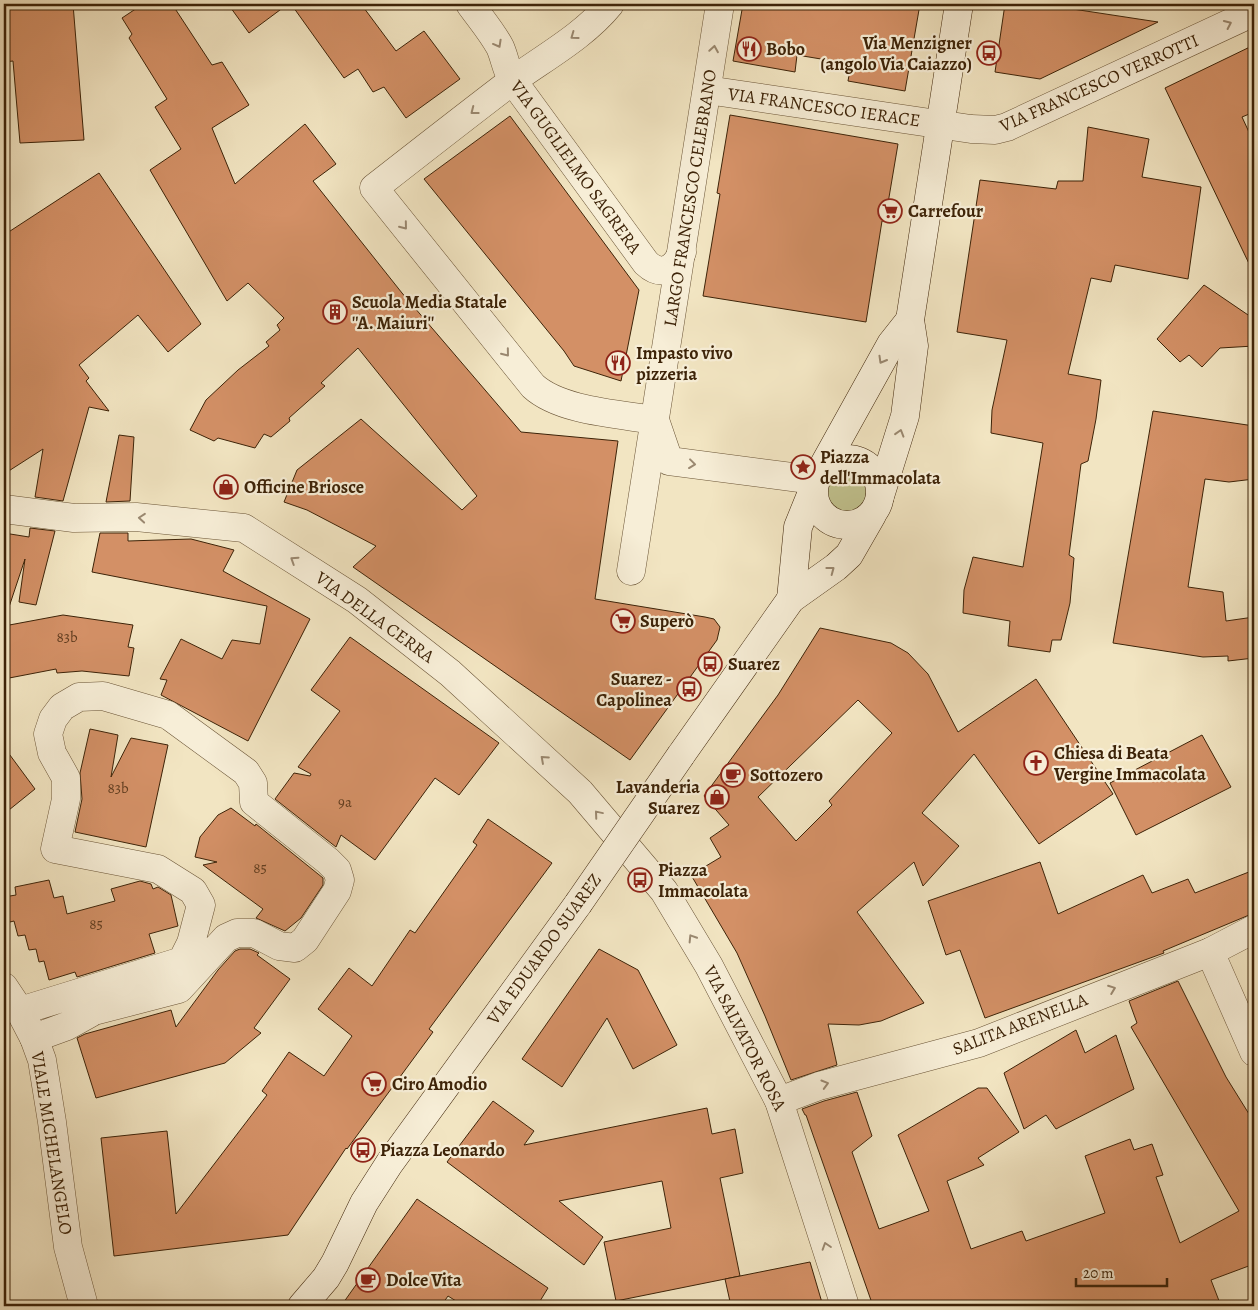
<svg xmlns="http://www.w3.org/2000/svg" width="1258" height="1310" font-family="Alegreya,serif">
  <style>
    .green { fill: #c1c28e; stroke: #7f724b }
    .building { fill: #d39066; stroke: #3d2308; fill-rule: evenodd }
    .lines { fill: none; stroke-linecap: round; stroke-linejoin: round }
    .street-casing { stroke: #6a5436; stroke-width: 29 }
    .secondary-casing { stroke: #3d2308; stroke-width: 29 }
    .street { stroke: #f7eed7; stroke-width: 28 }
    .secondary { stroke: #f7eed7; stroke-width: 28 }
    .secondary-bridge-casing { stroke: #3d2308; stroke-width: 29; stroke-linecap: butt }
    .secondary-bridge { stroke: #f7eed7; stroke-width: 28 }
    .oneway { stroke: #9a8870 }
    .labels { text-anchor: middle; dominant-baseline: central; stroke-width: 4.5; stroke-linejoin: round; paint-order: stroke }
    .number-label { font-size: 15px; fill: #623e20 }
    .poi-label { font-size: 18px; font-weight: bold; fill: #3d2308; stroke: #f7eed7; text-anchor: start }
    .street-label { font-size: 18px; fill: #3d2308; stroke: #f7eed7 }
  </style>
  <rect width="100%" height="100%" fill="#f2e5c2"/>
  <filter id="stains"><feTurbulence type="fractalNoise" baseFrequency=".004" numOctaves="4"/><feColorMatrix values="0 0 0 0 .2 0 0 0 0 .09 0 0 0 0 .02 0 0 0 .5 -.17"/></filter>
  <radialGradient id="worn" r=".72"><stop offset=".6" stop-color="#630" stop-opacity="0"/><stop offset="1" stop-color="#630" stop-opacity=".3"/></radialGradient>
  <circle class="green" cx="847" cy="492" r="26"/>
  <g class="building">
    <path d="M4,4H73L84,140L20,143L13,61L4,62Z"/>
    <path d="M143,4H172L212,65L222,62L249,105L212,128L235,184L305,124L336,164L313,181L402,293L521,432L618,441L595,599L705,617L714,619L720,627L717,640L630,760L353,567L376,546L307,510L284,502L297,470L361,419L462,510L477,496L358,348L321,383L325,386L289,418L290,421L271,437L264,434L255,448L218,438L214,441L190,430L206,400L238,370L269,346L266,342L280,330L277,325L284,318L248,283L227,301L150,170L181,149L155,107L167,99L129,38L132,34L122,18Z"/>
    <path d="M228,4H288L249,33Z"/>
    <path d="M291,4H361L396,51L424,31L460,79L406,118L384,87L373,92L358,69L344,78Z"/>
    <path d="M743,4H920L905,91L848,81L851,64L797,55L795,72L733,61Z"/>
    <path d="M1005,4H1040L1158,22L1040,79L995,72Z"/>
    <path d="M1254,45V112L1242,117L1254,143V274L1165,88Z"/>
    <path d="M730,115L898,144L885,221H882L866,322L703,296L720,194L717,193Z"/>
    <path d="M510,116L639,290L621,381L574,366L564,351L424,179Z"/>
    <path d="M1088,127L1149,139L1142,177L1201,187L1188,279L1115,265L1111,282L1091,278L1068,374L1101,380L1096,419L1088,461L1081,464L1069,555L1074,558L1070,603L1061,640H1052L1050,652L1008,646L1010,621L963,613L964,590L973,557L1023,567L1043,443L991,433L992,410L1007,340L957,332L980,180L1056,189L1058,181H1083Z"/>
    <path d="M99,173L201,324L168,352L138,315L79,365L89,378L86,381L109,411L89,407L63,501L35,497L43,449L4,474V235Z"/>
    <path d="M1204,285L1254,319V346L1220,348L1202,367L1189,355L1180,362L1157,339Z"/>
    <path d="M1153,411L1254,426V479L1229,482L1205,479L1188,587L1223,592L1226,621L1254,617V658L1228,661V656L1203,657L1113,643Z"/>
    <path d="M119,435L134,437L130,501L106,502Z"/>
    <path d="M30,528L55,531L36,605L19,602L25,559L8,610L4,609V533L29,537Z"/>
    <path d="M100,533H128V541L191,539L234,550L223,571L310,619L248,741L161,695L167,680L160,679L181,639L222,659L232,640L260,644L267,606L92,572Z"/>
    <path d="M63,615L133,625L128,647L134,648L129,676L82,671L57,673L56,669L4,679V626Z"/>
    <path d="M820,628L891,643L908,653L928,674L958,732L1036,679L1113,794L1039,844L974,754L922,813L959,846L923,886L914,862L857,912L924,1003L881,1021L859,1025L828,1024L837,1065L791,1080L765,1016L737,953L691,875L721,857L710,838L729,825L704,796L778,695ZM858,700L892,733L829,801L832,805L796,841L758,797Z"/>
    <path d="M350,637L499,743L459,795L435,778L375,860L341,835L336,847L275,799L294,773L310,776L311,774L298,767L340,711L311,690Z"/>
    <path d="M90,729L118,735L111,777L131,738L168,745L146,847L75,832L82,799L80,773Z"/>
    <path d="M1202,735L1231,787L1136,835L1110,783Z"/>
    <path d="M4,747L35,789L4,814Z"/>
    <path d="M231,808L255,826L256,824L323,878V885L301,918L285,931L256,918L263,909L203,865L217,862L195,857L200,837L218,815Z"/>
    <path d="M488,819L552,863L429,1029L433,1032L347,1149L346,1148L288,1235L114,1256L101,1138L167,1131L176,1214L267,1095L262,1091L289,1052L324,1076L352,1036L318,1009L349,968L372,986L410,930L415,933L477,845L473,842Z"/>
    <path d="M1040,862L1058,914L1143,875L1152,893L1188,879L1195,893L1254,870V913L1163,951L1164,953L985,1018L960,950L946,955L928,901Z"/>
    <path d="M49,880L54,898L63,896L67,914L115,901L111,889L140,881L151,884L153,889L158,887L171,895L178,926L149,934L155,953L77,977L75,972L49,980L44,961L39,962L36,949L29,950L25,935L18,936L14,921L10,922L4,904V897L16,895L15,887Z"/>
    <path d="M240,949H250L259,953L257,955L290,979L254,1028L261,1033L225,1063L96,1098L77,1038L85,1034L171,1010L176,1027L218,970L235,951Z"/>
    <path d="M599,949L638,970L677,1045L633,1069L607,1018L562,1087L522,1059Z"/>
    <path d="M1178,981L1226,1077L1254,1122V1264L1211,1280L1221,1306H873L806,1115H805L802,1109L824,1101L857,1092L872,1136L852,1152L879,1229L929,1211L898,1135L978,1088H987L1019,1132L978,1158L984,1165L947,1181L971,1249L1022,1231L1026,1241L1105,1213L1085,1156L1130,1139L1134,1150L1152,1144L1163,1175L1156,1177L1180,1243L1239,1211L1131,1027L1137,1023L1129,1001Z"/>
    <path d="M1076,1030L1085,1053L1116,1035L1134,1089L1056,1129L1046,1115L1024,1129L1004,1073Z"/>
    <path d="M493,1101L534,1131L524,1145L707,1108L712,1134L735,1129L743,1173L720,1178L740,1276L616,1301L604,1242L671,1228L662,1181L559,1201L603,1237L584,1265L447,1162Z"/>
    <path d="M417,1199L548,1288L537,1306H464L448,1296L441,1306H341Z"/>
    <path d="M810,1262L823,1306H731L725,1279Z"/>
  </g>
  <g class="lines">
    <g class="street-casing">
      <g id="street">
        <path d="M470,4C480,18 492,32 500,47C505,58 506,70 513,81L646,263C661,277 675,270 682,252"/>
        <path d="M610,4C584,36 545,57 512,81C466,116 420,152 374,188L533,386C560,411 619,414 655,420L669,461L815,480"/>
        <path d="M707,90L971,129L995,130L1007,127L1254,12"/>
        <path d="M4,509L74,518L136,517L244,528L357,600L450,673L580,792L664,891L709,966L779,1101L845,1306"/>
        <path d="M631,571L720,4"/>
        <path d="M1210,952L1254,1052"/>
        <path d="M4,987L20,1011L34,1038L42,1060L52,1122L68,1247L84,1306"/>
        <path d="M20,1011L182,961L191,943L201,905L193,891L158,869L55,849L66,799V778L52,753L48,734L53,719L62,707L79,697L103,696L168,715L246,772L253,783L254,802L328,861L337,870L340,880L337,891L305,940L295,948L279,946L254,933H237L226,938L179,989L94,1011L67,1026L34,1038"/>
        <path d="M779,1101L819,1086L979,1043L1210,952L1254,929"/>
      </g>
    </g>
    <g class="secondary-casing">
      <g id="secondary">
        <circle cx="847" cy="492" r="33"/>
        <path d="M821,470L891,344L910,320"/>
        <path d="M880,496L905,416L914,346L910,320L959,4"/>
        <path d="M791,599L798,527L813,490"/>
        <path d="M681,755L791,599L836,567L849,555L872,515"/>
        <path d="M302,1306L326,1278L335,1263L364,1203L389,1164L578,904"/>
      </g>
    </g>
    <use href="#street" class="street"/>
    <use href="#secondary" class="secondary"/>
    <g class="secondary-bridge-casing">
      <path id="secondary-bridge" d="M578,904L681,755"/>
    </g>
    <use href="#secondary-bridge" class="secondary-bridge"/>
  </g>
  <defs><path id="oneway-chevron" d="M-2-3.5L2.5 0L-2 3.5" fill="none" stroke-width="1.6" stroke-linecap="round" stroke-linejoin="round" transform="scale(1.25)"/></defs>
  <g class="oneway">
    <use href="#oneway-chevron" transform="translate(1228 24) rotate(-25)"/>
    <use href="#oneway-chevron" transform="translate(574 36) rotate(144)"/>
    <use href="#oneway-chevron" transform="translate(498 44) rotate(61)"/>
    <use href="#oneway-chevron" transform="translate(714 49) rotate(-81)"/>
    <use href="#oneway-chevron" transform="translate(474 111) rotate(142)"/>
    <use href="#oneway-chevron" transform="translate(404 226) rotate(51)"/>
    <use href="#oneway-chevron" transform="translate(506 353) rotate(51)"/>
    <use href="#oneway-chevron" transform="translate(882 360) rotate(120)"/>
    <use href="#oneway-chevron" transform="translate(900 433) rotate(-73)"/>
    <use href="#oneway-chevron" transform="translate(692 464) rotate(7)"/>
    <use href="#oneway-chevron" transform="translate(142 518) rotate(-175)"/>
    <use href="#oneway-chevron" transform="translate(294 560) rotate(-147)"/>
    <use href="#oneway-chevron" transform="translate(831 570) rotate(-37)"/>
    <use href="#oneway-chevron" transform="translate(544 759) rotate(-138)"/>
    <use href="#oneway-chevron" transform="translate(598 814) rotate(-130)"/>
    <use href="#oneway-chevron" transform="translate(692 938) rotate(-122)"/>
    <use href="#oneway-chevron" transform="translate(1112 989) rotate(-21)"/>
    <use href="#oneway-chevron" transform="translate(825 1084) rotate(-16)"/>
    <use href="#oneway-chevron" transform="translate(826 1246) rotate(-108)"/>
  </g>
  <defs>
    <g id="restaurant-ring" transform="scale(1.25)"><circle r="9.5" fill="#f7eed7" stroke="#8f2418" stroke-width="1.5"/><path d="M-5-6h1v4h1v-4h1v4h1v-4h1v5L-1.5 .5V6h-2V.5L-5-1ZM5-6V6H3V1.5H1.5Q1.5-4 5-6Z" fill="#8f2418"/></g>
    <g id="bus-ring" transform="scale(1.25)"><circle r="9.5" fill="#f7eed7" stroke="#8f2418" stroke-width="1.5"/><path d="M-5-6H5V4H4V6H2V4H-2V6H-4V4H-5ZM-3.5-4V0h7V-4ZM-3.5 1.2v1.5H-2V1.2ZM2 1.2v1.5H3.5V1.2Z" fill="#8f2418"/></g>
    <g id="supermarket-ring" transform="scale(1.25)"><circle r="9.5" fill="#f7eed7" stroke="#8f2418" stroke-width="1.5"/><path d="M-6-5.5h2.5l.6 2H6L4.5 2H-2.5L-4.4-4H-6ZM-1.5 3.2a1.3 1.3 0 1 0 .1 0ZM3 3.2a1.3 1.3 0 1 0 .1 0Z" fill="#8f2418"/></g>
    <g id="building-ring" transform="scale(1.25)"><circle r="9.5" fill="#f7eed7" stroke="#8f2418" stroke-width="1.5"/><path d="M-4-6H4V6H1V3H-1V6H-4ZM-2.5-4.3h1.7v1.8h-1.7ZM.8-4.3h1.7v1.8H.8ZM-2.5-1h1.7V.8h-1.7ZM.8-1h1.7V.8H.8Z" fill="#8f2418"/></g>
    <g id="sight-ring" transform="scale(1.25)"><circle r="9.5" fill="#f7eed7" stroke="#8f2418" stroke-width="1.5"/><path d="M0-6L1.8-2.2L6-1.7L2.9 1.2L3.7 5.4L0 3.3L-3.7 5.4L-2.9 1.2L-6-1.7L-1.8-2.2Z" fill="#8f2418"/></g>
    <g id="shop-ring" transform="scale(1.25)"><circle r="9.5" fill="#f7eed7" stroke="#8f2418" stroke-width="1.5"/><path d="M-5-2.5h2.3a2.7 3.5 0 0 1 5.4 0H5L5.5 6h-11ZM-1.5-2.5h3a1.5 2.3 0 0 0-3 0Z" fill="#8f2418"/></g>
    <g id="church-ring" transform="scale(1.25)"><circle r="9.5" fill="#f7eed7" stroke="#8f2418" stroke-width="1.5"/><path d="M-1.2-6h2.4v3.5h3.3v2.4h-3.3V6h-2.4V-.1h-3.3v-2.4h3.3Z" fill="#8f2418"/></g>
    <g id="cafe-ring" transform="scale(1.25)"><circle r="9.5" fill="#f7eed7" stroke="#8f2418" stroke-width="1.5"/><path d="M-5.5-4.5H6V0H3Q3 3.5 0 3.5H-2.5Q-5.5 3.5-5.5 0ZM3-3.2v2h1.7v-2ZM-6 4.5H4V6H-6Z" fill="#8f2418"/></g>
  </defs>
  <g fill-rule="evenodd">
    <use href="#restaurant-ring" x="749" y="49"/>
    <use href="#bus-ring" x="989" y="53"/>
    <use href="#supermarket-ring" x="890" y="211"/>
    <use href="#building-ring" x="335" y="312"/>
    <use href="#restaurant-ring" x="618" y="363"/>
    <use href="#sight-ring" x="803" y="467"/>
    <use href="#shop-ring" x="226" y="487"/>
    <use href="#supermarket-ring" x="623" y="621"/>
    <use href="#bus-ring" x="710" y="664"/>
    <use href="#bus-ring" x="689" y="689"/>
    <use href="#church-ring" x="1036" y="763"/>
    <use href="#cafe-ring" x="733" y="775"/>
    <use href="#shop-ring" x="717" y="797"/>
    <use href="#bus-ring" x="640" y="880"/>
    <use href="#supermarket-ring" x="374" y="1084"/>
    <use href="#bus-ring" x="363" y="1150"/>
    <use href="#cafe-ring" x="368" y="1280"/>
  </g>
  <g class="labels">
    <g class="number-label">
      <text x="67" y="637">83b</text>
      <text x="118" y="788">83b</text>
      <text x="345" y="802">9a</text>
      <text x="260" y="868">85</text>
      <text x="96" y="924">85</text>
    </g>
    <g class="poi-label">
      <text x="972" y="43" text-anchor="end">Via Menzigner<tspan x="972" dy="21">(angolo Via Caiazzo)</tspan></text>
      <text x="766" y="49">Bobo</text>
      <text x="908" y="211">Carrefour</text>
      <text x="352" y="302">Scuola Media Statale<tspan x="352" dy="21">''A. Maiuri''</tspan></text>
      <text x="636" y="353">Impasto vivo<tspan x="636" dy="21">pizzeria</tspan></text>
      <text x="820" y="457">Piazza<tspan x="820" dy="21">dell'Immacolata</tspan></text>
      <text x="244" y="487">Officine Briosce</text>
      <text x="640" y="621">Superò</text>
      <text x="728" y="664">Suarez</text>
      <text x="672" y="679" text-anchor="end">Suarez -<tspan x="672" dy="21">Capolinea</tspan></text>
      <text x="1054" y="753">Chiesa di Beata<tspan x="1054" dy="21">Vergine Immacolata</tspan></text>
      <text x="750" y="775">Sottozero</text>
      <text x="700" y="787" text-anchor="end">Lavanderia<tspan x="700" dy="21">Suarez</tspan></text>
      <text x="658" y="870">Piazza<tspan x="658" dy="21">Immacolata</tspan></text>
      <text x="392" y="1084">Ciro Amodio</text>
      <text x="380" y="1150">Piazza Leonardo</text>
      <text x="386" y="1280">Dolce Vita</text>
    </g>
    <g class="street-label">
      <text transform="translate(1099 83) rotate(-24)">VIA FRANCESCO VERROTTI</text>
      <text transform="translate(824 107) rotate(8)">VIA FRANCESCO IERACE</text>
      <text transform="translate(576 167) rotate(54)">VIA GUGLIELMO SAGRERA</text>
      <text transform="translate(690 198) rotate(-81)">LARGO FRANCESCO CELEBRANO</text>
      <text transform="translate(375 617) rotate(36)">VIA DELLA CERRA</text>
      <text transform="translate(544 949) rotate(-54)">VIA EDUARDO SUAREZ</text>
      <text transform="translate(1020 1024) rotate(-21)">SALITA ARENELLA</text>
      <text transform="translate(745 1038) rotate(63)">VIA SALVATOR ROSA</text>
      <text transform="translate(52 1143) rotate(81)">VIALE MICHELANGELO</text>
    </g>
  </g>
  <rect width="1258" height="1310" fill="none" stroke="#f2e5c2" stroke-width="20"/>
  <rect x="5" y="5" width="1248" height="1300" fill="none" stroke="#3d2308" stroke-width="2.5"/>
  <rect x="10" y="10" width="1238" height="1290" fill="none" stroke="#3d2308"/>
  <path d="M1076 1278v8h91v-8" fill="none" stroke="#3d2308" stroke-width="2.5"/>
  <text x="1083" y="1278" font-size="15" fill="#3d2308" stroke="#f7eed7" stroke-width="4" paint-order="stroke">20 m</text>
  <rect width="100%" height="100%" filter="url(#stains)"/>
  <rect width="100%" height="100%" fill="url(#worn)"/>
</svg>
